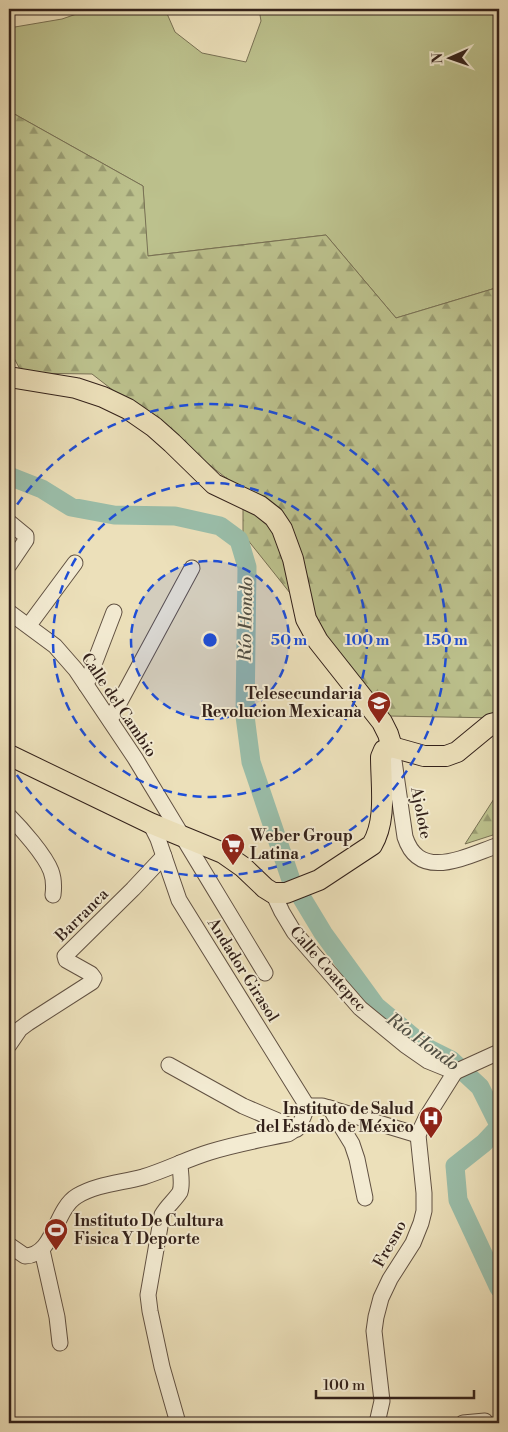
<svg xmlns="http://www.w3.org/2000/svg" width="508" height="1432" font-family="'Libre Bodoni',serif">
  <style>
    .green { fill: #bcc18d; stroke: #787154 }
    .forest { fill: url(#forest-firs); stroke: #787154 }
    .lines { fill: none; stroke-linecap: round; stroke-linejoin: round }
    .river { stroke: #9abeaa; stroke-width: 19 }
    .minor-casing { stroke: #615142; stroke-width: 17 }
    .major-casing { stroke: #33211a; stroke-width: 22 }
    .minor { stroke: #f3ebd2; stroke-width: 15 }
    .major { stroke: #ece0ba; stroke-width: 20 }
    .ring { fill: none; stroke: #1d4ed8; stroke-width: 2.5; stroke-dasharray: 9 6 }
    .labels { text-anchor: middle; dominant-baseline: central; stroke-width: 4; stroke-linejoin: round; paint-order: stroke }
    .poi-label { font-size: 16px; font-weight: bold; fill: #33211a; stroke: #f3ebd2; text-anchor: end }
    .street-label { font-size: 16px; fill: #33211a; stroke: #f3ebd2 }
    .water-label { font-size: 18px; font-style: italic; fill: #525045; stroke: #f3ebd2 }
    .centre { fill: #1d4ed8; stroke: #f3ebd2; stroke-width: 2.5 }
    .ring-label { font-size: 15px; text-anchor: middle; font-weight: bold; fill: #1d4ed8; stroke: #f3ebd2; stroke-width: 4; stroke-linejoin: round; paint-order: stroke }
  </style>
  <defs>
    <pattern id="forest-firs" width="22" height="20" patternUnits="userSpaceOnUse" patternTransform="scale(1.25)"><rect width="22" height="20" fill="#bcc18d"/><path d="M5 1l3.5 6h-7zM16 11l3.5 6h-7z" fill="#999c72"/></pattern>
  </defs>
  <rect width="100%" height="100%" fill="#ece0ba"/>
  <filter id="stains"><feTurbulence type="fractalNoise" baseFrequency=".004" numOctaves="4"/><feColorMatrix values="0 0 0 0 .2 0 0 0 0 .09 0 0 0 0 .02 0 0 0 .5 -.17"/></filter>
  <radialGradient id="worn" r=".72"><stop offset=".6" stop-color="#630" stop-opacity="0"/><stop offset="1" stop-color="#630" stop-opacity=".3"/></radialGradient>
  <path class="green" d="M91,9H165L175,32L202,53L246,62L261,21L259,9H499V287L396,318L326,235L147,256L143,186L9,111V28L62,19Z"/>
  <g class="forest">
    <path d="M9,111L143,186L148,256L326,235L396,318L499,287V718L388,716L243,534V491L92,374L22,373L9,349Z"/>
    <path d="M499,791V833L465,844Z"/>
  </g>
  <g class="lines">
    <g class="river">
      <path d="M9,476L42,489L71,507L114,515L175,516L220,526L239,540L247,567L245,716L251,762L291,880L323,933L376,1006L425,1047L451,1060L480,1087L499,1125"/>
      <path d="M499,1127L484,1143L455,1166L458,1200L499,1288"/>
    </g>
    <g class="minor-casing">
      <g id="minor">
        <path d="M9,522L26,536V540L9,565"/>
        <path d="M9,612L55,646L76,670L135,758L265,973"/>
        <path d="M29,625L75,563"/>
        <path d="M86,685L114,612"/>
        <path d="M110,720L192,568"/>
        <path d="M392,747L405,837C420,883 468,855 499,845"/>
        <path d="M9,816C21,828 45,855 51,871C54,879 54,887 53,895"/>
        <path d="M273,893L282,912L294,932L360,1008L405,1045L428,1061L455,1072L499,1052"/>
        <path d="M9,1045L20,1029L28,1023L92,982L94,978L91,974L66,960L65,956L133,889L164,856"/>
        <path d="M169,1065L243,1106L297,1129"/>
        <path d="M307,1106H322L418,1135"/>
        <path d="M330,1108L352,1144L357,1159L365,1198"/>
        <path d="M9,1245L25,1256C55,1255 54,1210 77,1196C97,1184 121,1183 143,1177C166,1170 187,1159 210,1152C236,1144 262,1139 288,1134C300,1127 303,1119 307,1106L179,900L158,839L150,823"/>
        <path d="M42,1250L57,1317L60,1343"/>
        <path d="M178,1423L162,1367L150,1311L148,1295L162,1215C167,1206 175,1200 180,1192C183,1184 180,1172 180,1163"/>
        <path d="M377,1423L382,1401L374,1331L376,1317L381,1298L390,1279L413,1243L421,1223L424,1211V1193L418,1135L426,1118L455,1072"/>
        <path d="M463,1423L485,1421"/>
      </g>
    </g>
    <g class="major-casing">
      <g id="major">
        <path d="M9,377L76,388L103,397L128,409L154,427L172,443L214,484L260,506L274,517L282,529L293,559L306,619L318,641L382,722L388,734L392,747"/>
        <path d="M392,747L424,756H446L457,752L491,724L499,722"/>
        <path d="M9,755L150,823L223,853L243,867L265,888L273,893H286L319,880L372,845C387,820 381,786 381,757L384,750L392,747"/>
      </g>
    </g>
    <use href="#minor" class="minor"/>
    <use href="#major" class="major"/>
  </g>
  <circle cx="210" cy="640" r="79" fill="#1d4ed8" fill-opacity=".12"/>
  <g class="ring">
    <circle cx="210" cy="640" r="79"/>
    <circle cx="210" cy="640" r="157"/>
    <path d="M9 517A236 236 0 1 1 9 763"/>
  </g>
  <defs>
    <g id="school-pin" transform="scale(1.25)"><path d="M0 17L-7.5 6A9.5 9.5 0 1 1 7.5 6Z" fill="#8f2418" stroke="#f3ebd2"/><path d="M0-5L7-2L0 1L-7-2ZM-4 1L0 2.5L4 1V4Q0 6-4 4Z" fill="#fff"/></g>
    <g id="supermarket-pin" transform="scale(1.25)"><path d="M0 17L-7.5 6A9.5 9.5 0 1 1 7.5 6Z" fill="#8f2418" stroke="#f3ebd2"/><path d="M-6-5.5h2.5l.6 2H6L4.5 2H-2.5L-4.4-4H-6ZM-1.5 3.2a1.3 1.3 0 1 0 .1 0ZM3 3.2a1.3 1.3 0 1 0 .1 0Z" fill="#fff"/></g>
    <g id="hospital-pin" transform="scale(1.25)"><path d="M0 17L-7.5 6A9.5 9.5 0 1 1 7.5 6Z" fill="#8f2418" stroke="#f3ebd2"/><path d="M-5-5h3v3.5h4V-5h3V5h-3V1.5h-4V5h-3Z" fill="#fff"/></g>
    <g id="stadium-pin" transform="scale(1.25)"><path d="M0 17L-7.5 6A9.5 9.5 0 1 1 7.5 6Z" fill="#8f2418" stroke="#f3ebd2"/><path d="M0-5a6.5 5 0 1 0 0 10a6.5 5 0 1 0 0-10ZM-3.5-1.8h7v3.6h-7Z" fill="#fff"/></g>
  </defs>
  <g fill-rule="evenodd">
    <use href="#school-pin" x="379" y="703"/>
    <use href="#supermarket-pin" x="233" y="845"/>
    <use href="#hospital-pin" x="431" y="1118"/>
    <use href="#stadium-pin" x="56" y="1230"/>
  </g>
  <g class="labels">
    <g class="poi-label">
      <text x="362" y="694">Telesecundaria<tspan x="362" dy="18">Revolucion Mexicana</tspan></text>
      <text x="250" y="836" text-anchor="start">Weber Group<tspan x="250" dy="18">Latina</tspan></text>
      <text x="414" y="1109">Instituto de Salud<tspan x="414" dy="18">del Estado de México</tspan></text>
      <text x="74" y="1221" text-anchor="start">Instituto De Cultura<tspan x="74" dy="18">Fisica Y Deporte</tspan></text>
    </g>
    <g class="street-label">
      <text transform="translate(119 705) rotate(56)">Calle del Cambio</text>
      <text transform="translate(421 813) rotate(79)">Ajolote</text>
      <text transform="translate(82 915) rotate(-45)">Barranca</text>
      <text transform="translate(328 969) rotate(49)">Calle Coatepec</text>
      <text transform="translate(243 970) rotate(58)">Andador Girasol</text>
      <text transform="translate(390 1244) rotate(-61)">Fresno</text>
    </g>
    <g class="water-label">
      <text transform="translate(246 619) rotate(-89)">Río Hondo</text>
      <text transform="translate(423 1042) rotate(36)">Río Hondo</text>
    </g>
  </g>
  <circle cx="210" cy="640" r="8" class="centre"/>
  <g class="ring-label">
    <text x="289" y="645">50 m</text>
    <text x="367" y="645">100 m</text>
    <text x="446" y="645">150 m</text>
  </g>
  <rect width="508" height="1432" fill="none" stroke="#ece0ba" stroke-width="30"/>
  <rect x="10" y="10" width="488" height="1412" fill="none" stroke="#33211a" stroke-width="2.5"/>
  <rect x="15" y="15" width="478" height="1402" fill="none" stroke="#33211a"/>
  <g transform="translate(450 58) rotate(268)" stroke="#f3ebd2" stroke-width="4" paint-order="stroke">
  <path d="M0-4L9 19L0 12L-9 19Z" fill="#33211a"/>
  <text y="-8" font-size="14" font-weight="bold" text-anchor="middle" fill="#33211a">N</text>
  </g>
  <path d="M316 1390v8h158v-8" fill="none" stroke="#33211a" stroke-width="2.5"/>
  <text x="323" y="1390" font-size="15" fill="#33211a" stroke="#f3ebd2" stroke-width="4" paint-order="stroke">100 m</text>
  <rect width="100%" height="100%" filter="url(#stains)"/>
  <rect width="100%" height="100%" fill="url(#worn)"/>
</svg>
